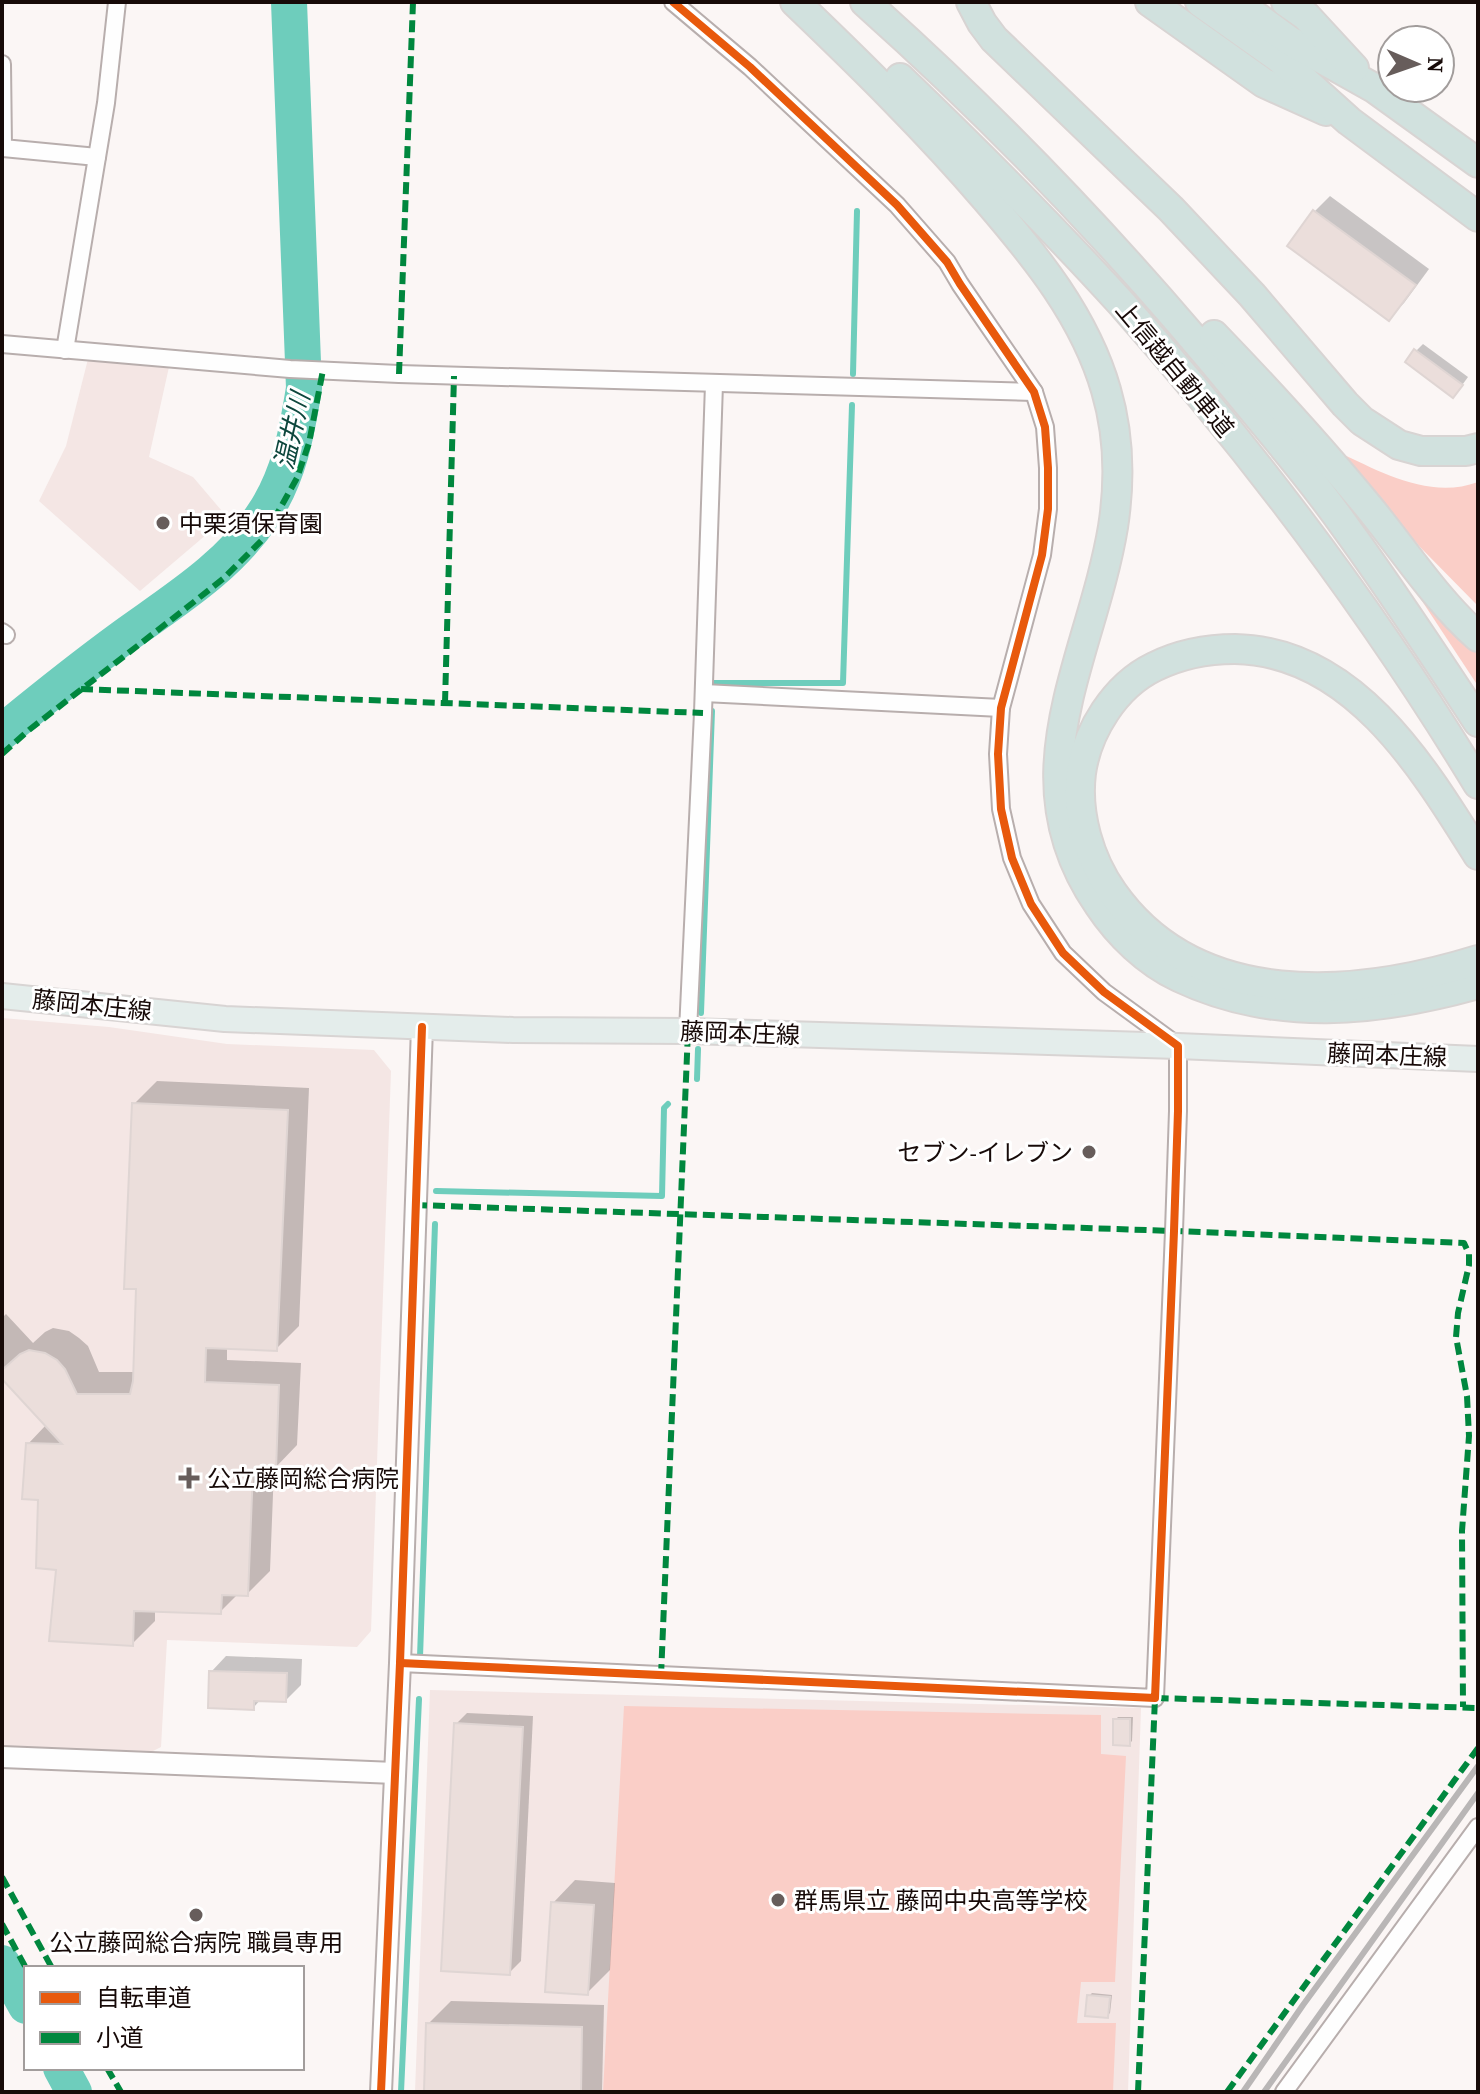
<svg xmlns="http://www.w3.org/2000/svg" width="1480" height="2094" font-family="'Source Serif 4','Noto Sans JP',serif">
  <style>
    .built { fill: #f4e6e4 }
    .green { fill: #facec7 }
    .shadow { fill: #0003 }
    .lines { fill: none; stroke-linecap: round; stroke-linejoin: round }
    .stream { stroke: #6ecdbc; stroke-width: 6 }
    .river { stroke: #6ecdbc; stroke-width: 36 }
    .building { fill: #ebdedb; stroke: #dfd5d3; stroke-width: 2 }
    .minor-casing { stroke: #b8aead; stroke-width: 20 }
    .tertiary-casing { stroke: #b8aead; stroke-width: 24 }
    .primary-casing { stroke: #d8d4d3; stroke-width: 28 }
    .motorway-casing { stroke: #d8d4d3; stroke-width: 32 }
    .minor { stroke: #fefefe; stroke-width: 16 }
    .tertiary { stroke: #fefefe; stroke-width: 20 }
    .primary { stroke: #e4edeb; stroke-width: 24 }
    .motorway { stroke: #d1e1de; stroke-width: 28 }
    .rail { stroke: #b9b6b6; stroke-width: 6 }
    .quiet { stroke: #00873e; stroke-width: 6; stroke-dasharray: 12 6; stroke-linecap: butt }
    .cycleway-casing { stroke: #fff; stroke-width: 13 }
    .cycleway { stroke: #e8590c; stroke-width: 8 }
    .poi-dot { fill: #675d5b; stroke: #fff; stroke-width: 3 }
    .labels { text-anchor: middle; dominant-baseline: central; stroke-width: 6; stroke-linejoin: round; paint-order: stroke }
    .street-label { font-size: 24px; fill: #170a08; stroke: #fff }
    .poi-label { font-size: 24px; fill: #170a08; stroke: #fff; text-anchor: start }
    .water-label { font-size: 26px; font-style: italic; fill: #0d473d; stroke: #fff }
  </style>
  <rect width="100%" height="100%" fill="#fbf6f5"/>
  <g class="built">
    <path d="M88,359L169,367L149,457L193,477L227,517L140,591L39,501L66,446Z"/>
    <path d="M2,1018L109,1027L227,1044L374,1050L391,1071L371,1631L357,1647L167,1640L161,1747L151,1752L2,1747Z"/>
    <path d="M430,1690L1141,1708L1128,2092H415Z"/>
  </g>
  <g class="green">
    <path d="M1338,452C1381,472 1430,500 1478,482V606L1421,548Z"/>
    <path d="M1397,563L1478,654V686Z"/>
    <path d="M624,1706L1101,1715V1754L1126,1756L1115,1982H1081L1077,2023H1116L1113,2092H603Z"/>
  </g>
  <g class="shadow">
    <path d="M1330,196L1429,269L1404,303L1389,318L1290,245L1315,211Z"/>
    <path d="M1423,344L1468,377L1460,388L1416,351Z"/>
    <path d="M157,1081L309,1088L299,1326L276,1349L227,1347V1360L301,1363L297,1445L274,1469L270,1571L247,1594H238L220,1612L155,1609V1621L132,1644L58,1568L28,1444L46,1425L2,1376V1318L6,1314L33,1343L45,1332L53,1328L69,1331L79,1338L88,1346L99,1372H135L139,1287L134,1104Z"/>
    <path d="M226,1656L302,1659L301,1685L286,1700L261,1699L253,1708L211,1672Z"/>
    <path d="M467,1713L533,1716L521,1961L509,1973L456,1724Z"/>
    <path d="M1118,1717H1133L1132,1741L1129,1744L1115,1720Z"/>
    <path d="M575,1880L615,1883L610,1970L587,1993L553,1903Z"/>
    <path d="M1092,1993L1112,1995L1110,2013L1107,2016L1089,1996Z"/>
    <path d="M451,2001L604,2005L602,2092H427L428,2024Z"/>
  </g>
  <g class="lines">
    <g class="stream">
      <path d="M853,374L857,211"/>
      <path d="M713,683H843L852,405"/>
      <path d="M701,1013L712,711"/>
      <path d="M697,1079L698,1049"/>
      <path d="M436,1191L662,1196L664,1108L668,1104"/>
      <path d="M420,1657L435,1224"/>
      <path d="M401,2092L419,1699"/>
    </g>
    <g class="river">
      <path d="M2,732C41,700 81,668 122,638C173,601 228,568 263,515C289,477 297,432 304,388L289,2"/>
      <path d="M2,1963L26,2006"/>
      <path d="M61,2068L74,2092"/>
    </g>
  </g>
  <g class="building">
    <path d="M1313,210L1416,285L1389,321L1287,246Z"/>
    <path d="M1414,349L1463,385L1453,398L1405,362Z"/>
    <path d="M132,1103L288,1110L277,1351L206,1348L205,1382L279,1385L276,1470L253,1469L248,1596L222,1595L221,1614L134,1611L133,1646L49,1641L56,1570L36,1568L38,1500L22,1499L26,1443L62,1444L2,1379V1370L20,1354L29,1350L45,1353L57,1360L65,1369L77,1394H130L133,1381L136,1289H124Z"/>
    <path d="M209,1671L287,1673L286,1702L254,1701V1710L208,1708Z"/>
    <path d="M1113,1719H1130V1746L1113,1745Z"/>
    <path d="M454,1723L523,1727L510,1975L441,1971Z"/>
    <path d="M551,1902L594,1905L588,1995L545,1992Z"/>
    <path d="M1087,1995L1110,1997L1108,2018L1085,2016Z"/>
    <path d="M426,2023L582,2027L581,2092H424Z"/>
  </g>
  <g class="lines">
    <g class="minor-casing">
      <g id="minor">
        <path d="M2,64L3,148L97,157"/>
        <path d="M2,344L290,369L399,374L1034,392"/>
        <path d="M65,350L106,103L117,2"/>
        <path d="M2,632L6,635"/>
        <path d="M704,693L1001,708"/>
        <path d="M688,1031L703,713L714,384"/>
        <path d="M400,1663L1155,1698L1174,1231L1178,1111V1046L1104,992L1063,953L1031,904L1012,858L1001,809L998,754L1001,708L1042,555L1048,509V468L1045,427L1034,392L960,284L947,262L897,205L750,67L673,2"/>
        <path d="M1284,2092L1478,1827"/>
      </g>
    </g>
    <g class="tertiary-casing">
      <g id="tertiary">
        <path d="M2,1757L395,1773"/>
        <path d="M381,2092L400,1663L422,1027"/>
      </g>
    </g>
    <g class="primary-casing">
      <path id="primary" d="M2,996L225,1019L513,1030L688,1031L1178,1046L1478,1059"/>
    </g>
    <g class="motorway-casing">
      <g id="motorway">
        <path d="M795,2C862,66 927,130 987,200C1036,257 1085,317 1106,390C1119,434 1120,482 1113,527C1091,659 1010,777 1099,905C1119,935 1147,962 1179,977C1276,1023 1378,1012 1478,984"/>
        <path d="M865,2C1003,125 1131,260 1248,404C1283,446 1318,488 1349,532C1394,594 1436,658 1478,722"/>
        <path d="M971,2L982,23L994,39L1171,209L1252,295L1345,404L1362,421L1399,445L1421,451H1466L1478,448"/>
        <path d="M1150,2L1264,83L1326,111"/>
        <path d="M1200,2L1279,58L1349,121L1478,217"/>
        <path d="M1236,2L1290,41L1374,88L1478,163"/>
        <path d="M1286,2L1306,16L1354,68"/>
        <path d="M900,78C976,151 1050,225 1121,303C1253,452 1375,614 1478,784"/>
        <path d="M1214,335C1269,392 1322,450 1372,511C1406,553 1438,602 1478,637"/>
        <path d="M1478,855C1423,767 1353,651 1235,649C1206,649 1180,654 1154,667C1115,686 1087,731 1081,773C1076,814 1089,859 1113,893C1197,1012 1355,998 1478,960"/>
      </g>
    </g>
    <use href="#minor" class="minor"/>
    <use href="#tertiary" class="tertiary"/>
    <use href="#primary" class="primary"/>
    <use href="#motorway" class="motorway"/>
    <g class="rail">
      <path d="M1243,2092L1303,2005L1478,1766"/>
      <path d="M1264,2092L1478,1793"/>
    </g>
    <g class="quiet">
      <path d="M399,374L413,2"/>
      <path d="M81,689L703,713"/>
      <path d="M445,703L454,376"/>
      <path d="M2,754L29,730L185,609L224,578L263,539L297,478L309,443L323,370"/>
      <path d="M415,1205L1174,1231L1464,1243L1469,1254V1265L1458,1313L1456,1337L1467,1396L1469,1436L1462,1531L1463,1707"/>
      <path d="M661,1676L688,1031"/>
      <path d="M2,1877L52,1968"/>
      <path d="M2,1924L26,1968"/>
      <path d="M107,2068L121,2092"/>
      <path d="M1138,2092L1155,1698L1478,1708"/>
      <path d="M1227,2092L1478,1748"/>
    </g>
    <g class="cycleway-casing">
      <g id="cycleway">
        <path d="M400,1663L1155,1698L1174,1231L1178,1111V1046L1104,992L1063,953L1031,904L1012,858L1001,809L998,754L1001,708L1042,555L1048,509V468L1045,427L1034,392L960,284L947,262L897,205L750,67L673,2"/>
        <path d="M381,2092L400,1663L422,1027"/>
      </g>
    </g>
    <use href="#cycleway" class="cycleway"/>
  </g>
  <g class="poi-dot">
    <circle cx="163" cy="523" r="8"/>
    <circle cx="1089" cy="1152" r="8"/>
    <path d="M185 1466h8v8h8v8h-8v8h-8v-8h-8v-8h8z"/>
    <circle cx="778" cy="1900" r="8"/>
    <circle cx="196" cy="1915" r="8"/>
  </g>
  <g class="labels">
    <g class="street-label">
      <text transform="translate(1175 369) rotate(50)">上信越自動車道</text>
      <text transform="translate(92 1005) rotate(6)">藤岡本庄線</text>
      <text transform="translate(740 1033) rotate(2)">藤岡本庄線</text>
      <text transform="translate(1387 1055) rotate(2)">藤岡本庄線</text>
    </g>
    <g class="poi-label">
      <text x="179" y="523">中栗須保育園</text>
      <text x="1073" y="1152" text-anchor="end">セブン-イレブン</text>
      <text x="207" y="1478">公立藤岡総合病院</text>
      <text x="794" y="1900">群馬県立 藤岡中央高等学校</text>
      <text x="196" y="1942" text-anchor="middle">公立藤岡総合病院 職員専用</text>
    </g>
    <g class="water-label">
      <text transform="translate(292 431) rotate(-77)">温井川</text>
    </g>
  </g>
  <rect width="1480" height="2094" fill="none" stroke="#170a08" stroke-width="8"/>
  <rect x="24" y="1966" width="280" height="104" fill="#ffffff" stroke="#a29d9c" stroke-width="2"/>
  <rect x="40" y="1992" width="40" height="12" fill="#e8590c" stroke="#a29d9c" stroke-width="2"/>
  <text x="96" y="2006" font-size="24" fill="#170a08">自転車道</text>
  <rect x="40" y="2032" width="40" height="12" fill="#00873e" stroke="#a29d9c" stroke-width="2"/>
  <text x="96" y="2046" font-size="24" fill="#170a08">小道</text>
  <g transform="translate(1416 64) rotate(92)"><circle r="38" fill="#ffffff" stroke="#a29d9c" stroke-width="2"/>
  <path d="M0-6L14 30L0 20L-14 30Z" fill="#675d5b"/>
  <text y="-12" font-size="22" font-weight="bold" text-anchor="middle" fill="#170a08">N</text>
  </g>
</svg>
